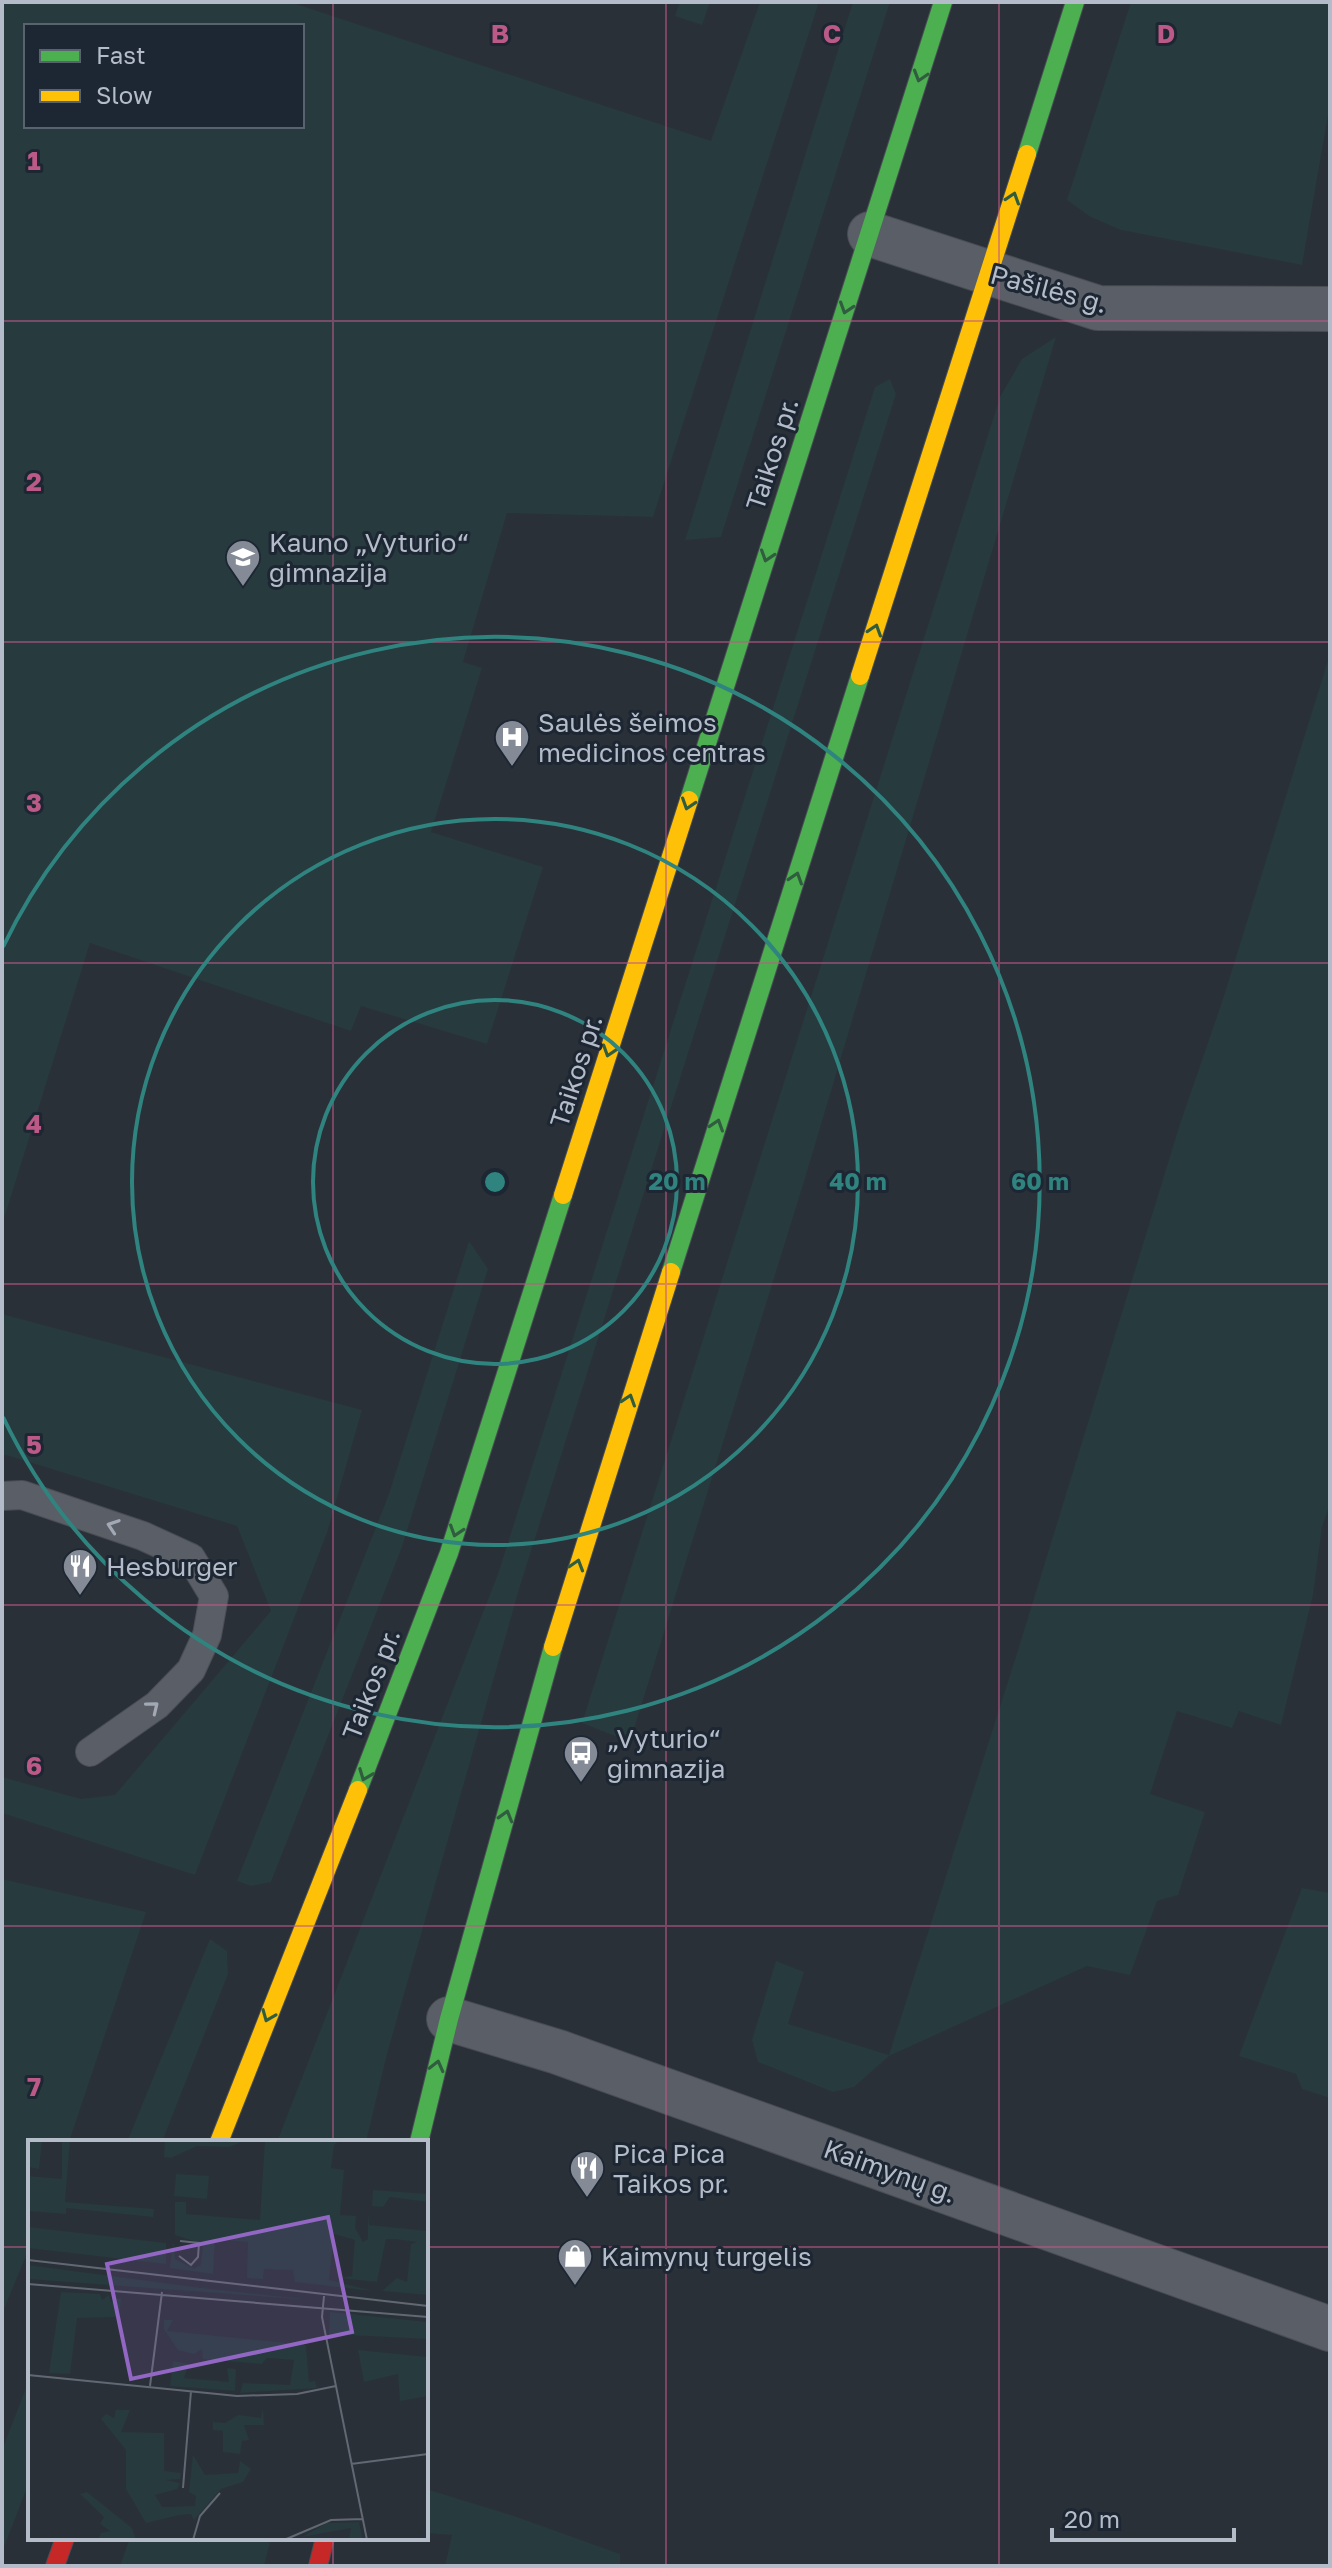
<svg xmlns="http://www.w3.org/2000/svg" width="1332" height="2568" font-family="'Golos Text',sans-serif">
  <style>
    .green { fill: #273a3e; fill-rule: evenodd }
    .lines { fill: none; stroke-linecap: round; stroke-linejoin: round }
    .lane-casing { stroke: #484c53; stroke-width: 30 }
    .street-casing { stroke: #484c53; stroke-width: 46 }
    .fast-casing { stroke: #484c55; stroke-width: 20 }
    .slow-casing { stroke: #484c55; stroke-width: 20 }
    .jam-casing { stroke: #484c55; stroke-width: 20 }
    .lane { stroke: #5a5e66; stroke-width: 28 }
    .street { stroke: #5a5e66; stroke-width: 44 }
    .fast { stroke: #4caf50; stroke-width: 18 }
    .slow { stroke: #ffc107; stroke-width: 18 }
    .jam { stroke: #c62828; stroke-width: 18 }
    .oneway { stroke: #305d3f }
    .oneway2 { stroke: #a2a9b5 }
    .grid { fill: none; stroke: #bc5a87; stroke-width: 2; stroke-opacity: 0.55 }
    .ring { fill: none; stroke: #308480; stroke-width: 4 }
    .labels { text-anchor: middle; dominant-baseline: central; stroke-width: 6; stroke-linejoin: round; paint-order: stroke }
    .street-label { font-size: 26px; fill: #b4bcc9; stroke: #1d2633 }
    .poi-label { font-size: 26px; fill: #b4bcc9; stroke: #1d2633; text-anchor: start }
    .inset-road { fill: none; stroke: #616872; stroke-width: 2 }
    .view { fill: #9266c3; fill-opacity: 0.15; stroke: #9266c3; stroke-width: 4 }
    .inset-edge { fill: none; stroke: #b4bcc9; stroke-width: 4 }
    .grid-label { font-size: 26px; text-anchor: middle; font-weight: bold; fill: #bc5a87; stroke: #1d2633; stroke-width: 6; stroke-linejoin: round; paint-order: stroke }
    .centre { fill: #308480; stroke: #1d2633; stroke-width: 4 }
    .ring-label { font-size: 24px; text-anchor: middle; font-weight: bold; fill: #308480; stroke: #1d2633; stroke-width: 6; stroke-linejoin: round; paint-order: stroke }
  </style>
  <rect width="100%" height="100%" fill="#2a3038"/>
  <g class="green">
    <path d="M2,2H290L711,141L760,2H819L653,517L507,513L463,662L482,668L431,832L543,867L487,1044L361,1006L351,1031L90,943L2,1225ZM26,26H302V126H26Z"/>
    <path d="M680,2H710L702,25L675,16Z"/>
    <path d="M853,2H890L721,537L685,540Z"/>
    <path d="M1131,2H1330V104L1302,265L1121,230L1089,216L1067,200Z"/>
    <path d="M1056,337L803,1185L630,1742L582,1723L1000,397L1022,359Z"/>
    <path d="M890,379L896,394L520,1586L387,2054L366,2142H277L498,1574L875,387Z"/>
    <path d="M1330,654V1504L1322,1527L1313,1595L1281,1725L1239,1711L1232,1728L1177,1711L1150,1794L1205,1812L1178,1895L1157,1901L1130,1975L1087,1966L889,2056L854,2087L833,2092L758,2062L752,2040L776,1961L804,1972L788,2024L889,2055L1019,1647L1180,1124L1223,999Z"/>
    <path d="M469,1241L488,1269L402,1547L271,1882L251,1886L237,1881L389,1494Z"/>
    <path d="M2,1314L362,1410L327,1533L195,1875L2,1813V1777L81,1799L115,1795L271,1611L237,1526L6,1455L2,1456Z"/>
    <path d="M2,1879L146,1912L69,2142H30V2246L2,2314Z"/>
    <path d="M1302,1888L1330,1893V2098L1302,2089L1296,2074L1239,2056Z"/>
    <path d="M210,1939L227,1951L228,1974L162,2142H127Z"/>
    <path d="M30,2378V2480L2,2552V2450Z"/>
    <path d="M426,2489L514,2516L620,2554V2566H445L452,2535L426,2533Z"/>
    <path d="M130,2538H271L264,2566H120Z"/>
  </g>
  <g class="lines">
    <g class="lane-casing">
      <path id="lane" d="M2,1496L22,1495L143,1536L191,1558L214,1596L207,1635L191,1670L157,1705L90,1752"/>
    </g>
    <g class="street-casing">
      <g id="street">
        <path d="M870,234L1098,308L1330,309"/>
        <path d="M449,2019L558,2052L1330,2329"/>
      </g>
    </g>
    <g class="fast-casing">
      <g id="fast">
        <path d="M1027,154L1075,2"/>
        <path d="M689,800L943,2"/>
        <path d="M671,1272L860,676"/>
        <path d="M358,1790L449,1553L563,1195"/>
        <path d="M419,2142L449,2019L553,1647"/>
      </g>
    </g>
    <g class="slow-casing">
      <g id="slow">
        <path d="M860,676L1027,154"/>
        <path d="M563,1195L689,800"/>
        <path d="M553,1647L671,1272"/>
        <path d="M219,2142L358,1790"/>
      </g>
    </g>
    <g class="jam-casing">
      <g id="jam">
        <path d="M55,2566L65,2538"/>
        <path d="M318,2566L325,2538"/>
      </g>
    </g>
    <use href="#lane" class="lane"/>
    <use href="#street" class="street"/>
    <use href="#fast" class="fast"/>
    <use href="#slow" class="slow"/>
    <use href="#jam" class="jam"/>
  </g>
  <defs><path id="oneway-chevron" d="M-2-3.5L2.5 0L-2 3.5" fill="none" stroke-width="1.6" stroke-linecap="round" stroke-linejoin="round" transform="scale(2)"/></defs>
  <g class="oneway">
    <use href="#oneway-chevron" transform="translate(920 76) rotate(107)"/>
    <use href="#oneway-chevron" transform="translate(1013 198) rotate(-72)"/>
    <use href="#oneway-chevron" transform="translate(846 308) rotate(108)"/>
    <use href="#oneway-chevron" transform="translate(767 556) rotate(108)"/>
    <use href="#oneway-chevron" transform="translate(875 630) rotate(-72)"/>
    <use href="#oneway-chevron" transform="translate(688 804) rotate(108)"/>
    <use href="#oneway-chevron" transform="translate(796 878) rotate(-72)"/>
    <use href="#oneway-chevron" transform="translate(609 1051) rotate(108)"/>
    <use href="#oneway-chevron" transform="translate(717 1125) rotate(-72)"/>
    <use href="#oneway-chevron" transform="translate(629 1400) rotate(-72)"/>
    <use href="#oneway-chevron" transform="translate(456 1531) rotate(108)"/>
    <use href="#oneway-chevron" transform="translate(577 1565) rotate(-73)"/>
    <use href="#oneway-chevron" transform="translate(365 1775) rotate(111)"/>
    <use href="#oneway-chevron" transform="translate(506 1816) rotate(-74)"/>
    <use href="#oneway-chevron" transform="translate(268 2016) rotate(112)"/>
    <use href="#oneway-chevron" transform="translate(437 2066) rotate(-76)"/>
  </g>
  <g class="oneway2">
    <use href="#oneway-chevron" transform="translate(113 1526) rotate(-161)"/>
    <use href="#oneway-chevron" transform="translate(153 1707) rotate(-39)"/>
  </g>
  <path class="grid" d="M333,2V2142M666,2V2566M999,2V2566M2,321H1330M2,642H1330M2,963H1330M2,1284H1330M2,1605H1330M2,1926H1330M2,2247H30M426,2247H1330M333,2538V2566"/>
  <g class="ring">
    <circle cx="495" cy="1182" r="182"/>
    <circle cx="495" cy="1182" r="363"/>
    <path d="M3 947A545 545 0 1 1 3 1417"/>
  </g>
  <defs>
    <g id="school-pin" transform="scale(1.8)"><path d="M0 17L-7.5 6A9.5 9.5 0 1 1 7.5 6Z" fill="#848b96" stroke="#1d2633"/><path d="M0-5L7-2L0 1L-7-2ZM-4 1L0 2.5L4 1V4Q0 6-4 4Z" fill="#fff"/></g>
    <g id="hospital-pin" transform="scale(1.8)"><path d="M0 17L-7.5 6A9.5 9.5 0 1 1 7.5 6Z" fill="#848b96" stroke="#1d2633"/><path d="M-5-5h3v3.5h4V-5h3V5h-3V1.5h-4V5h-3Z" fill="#fff"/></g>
    <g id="restaurant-pin" transform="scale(1.8)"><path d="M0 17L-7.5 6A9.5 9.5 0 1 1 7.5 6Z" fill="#848b96" stroke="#1d2633"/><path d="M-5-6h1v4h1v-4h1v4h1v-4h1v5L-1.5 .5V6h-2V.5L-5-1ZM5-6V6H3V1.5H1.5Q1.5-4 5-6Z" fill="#fff"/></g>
    <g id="bus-pin" transform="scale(1.8)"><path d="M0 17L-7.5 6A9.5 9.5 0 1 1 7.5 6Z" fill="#848b96" stroke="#1d2633"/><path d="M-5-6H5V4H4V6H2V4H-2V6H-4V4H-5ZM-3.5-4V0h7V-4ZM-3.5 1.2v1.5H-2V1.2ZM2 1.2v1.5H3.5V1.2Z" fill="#fff"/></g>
    <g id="shop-pin" transform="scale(1.8)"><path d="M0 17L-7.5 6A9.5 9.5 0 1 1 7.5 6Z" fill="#848b96" stroke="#1d2633"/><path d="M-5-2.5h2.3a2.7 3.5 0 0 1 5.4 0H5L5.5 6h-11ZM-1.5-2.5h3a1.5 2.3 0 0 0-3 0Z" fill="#fff"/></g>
  </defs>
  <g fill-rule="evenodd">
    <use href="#school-pin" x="243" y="557"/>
    <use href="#hospital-pin" x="512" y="737"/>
    <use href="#restaurant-pin" x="80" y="1566"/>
    <use href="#bus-pin" x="581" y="1753"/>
    <use href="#restaurant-pin" x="587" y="2168"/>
    <use href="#shop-pin" x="575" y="2256"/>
  </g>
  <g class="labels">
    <g class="street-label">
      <text transform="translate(1049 289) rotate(15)">Pašilės g.</text>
      <text transform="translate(772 454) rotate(-72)">Taikos pr.</text>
      <text transform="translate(576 1071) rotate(-72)">Taikos pr.</text>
      <text transform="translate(371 1684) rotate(-69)">Taikos pr.</text>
      <text transform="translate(890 2171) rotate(20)">Kaimynų g.</text>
    </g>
    <g class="poi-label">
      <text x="269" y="542">Kauno „Vyturio“<tspan x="269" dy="30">gimnazija</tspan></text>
      <text x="538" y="722">Saulės šeimos<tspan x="538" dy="30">medicinos centras</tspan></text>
      <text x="106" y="1566">Hesburger</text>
      <text x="607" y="1738">„Vyturio“<tspan x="607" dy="30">gimnazija</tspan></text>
      <text x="613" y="2153">Pica Pica<tspan x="613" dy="30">Taikos pr.</tspan></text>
      <text x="601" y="2256">Kaimynų turgelis</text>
    </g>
  </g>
  <g transform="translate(28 2140)">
    <rect width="400" height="400" fill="#2a3038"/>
    <path d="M0,0H14L11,29L0,27ZM34,0H42L37,62L126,69L125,77L38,68V74L0,71V36L34,39ZM137,0L177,2L219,0L201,7L169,6L143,18L136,17ZM237,0H312L306,5L303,28L316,30L312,75L328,76L327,88L335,102L340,99V73L341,85L400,91V155L354,151L369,138L379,142L383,104L389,102L367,99H358L349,142L311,138L324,136L327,100L306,94L301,140L345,151L267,142L265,130L236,129L235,139L219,138L220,102L187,99L185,134L142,128L145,101L147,119L166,129L173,125L175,104L147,95V62H158V74L232,80ZM148,34L181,36L179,59L146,56ZM345,50L400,54V62L362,57L355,67L344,66ZM0,87L138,103V124L0,108ZM0,125L173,148L284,160L0,139ZM33,152L72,154L74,160L81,155L83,162L93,158L91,177L49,178L42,234L21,233ZM302,172L400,182V199L301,194ZM136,180H145L139,191L278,205L281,242L287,241L289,248L212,253L215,243L262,245L266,220L239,218L234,224L175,219L174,209L166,214L150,210L136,189ZM330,210L400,217V256L372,261L370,234L336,242ZM145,221L161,224L156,238L201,242L199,228L208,229L207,251L142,246ZM235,268L236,285H216L221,300L214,301L212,314L195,312V291L185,290V282L197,283L210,275L233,278ZM88,270H102L93,292L136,293V331L153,333L152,339L138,340L152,343L149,349L127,355L134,367L167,366L168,356L161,352L165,315L177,335L210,333L212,321L223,329L215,342L193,349L166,380L163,374L152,375L118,383L98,349V310L73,279L78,274L86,278ZM59,352L104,388L108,400H70L73,393L82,391L72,384L76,377L52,354ZM331,382L335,400H321L323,388L274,397L299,383Z" fill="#273a3e"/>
    <path class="inset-road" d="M151,116L163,125L170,117L171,103L152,101M0,120L400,166M0,144L400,177M296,156L294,177L339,400M0,235L209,256L269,254L308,246M122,246L134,152M323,324L400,314M155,348L163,251M165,400L172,376L192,353M256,400L303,380L335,379"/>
    <path class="view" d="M300,77L324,192L103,239L79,124Z"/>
    <rect width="400" height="400" class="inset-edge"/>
  </g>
  <g class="grid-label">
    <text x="500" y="43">B</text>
    <text x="832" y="43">C</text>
    <text x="1166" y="43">D</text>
    <text x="34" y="170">1</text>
    <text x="34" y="491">2</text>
    <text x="34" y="812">3</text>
    <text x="34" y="1133">4</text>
    <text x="34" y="1454">5</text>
    <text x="34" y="1775">6</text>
    <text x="34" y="2096">7</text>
  </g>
  <circle cx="495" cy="1182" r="12" class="centre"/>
  <g class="ring-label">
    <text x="677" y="1190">20 m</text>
    <text x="858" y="1190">40 m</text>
    <text x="1040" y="1190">60 m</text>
  </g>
  <rect width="1332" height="2568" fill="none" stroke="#b4bcc9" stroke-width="8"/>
  <rect x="24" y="24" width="280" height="104" fill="#1d2633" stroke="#59626f" stroke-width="2"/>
  <rect x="40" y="50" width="40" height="12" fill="#4caf50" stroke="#59626f" stroke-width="2"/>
  <text x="96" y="64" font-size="24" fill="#b4bcc9">Fast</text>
  <rect x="40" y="90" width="40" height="12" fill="#ffc107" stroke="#59626f" stroke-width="2"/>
  <text x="96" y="104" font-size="24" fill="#b4bcc9">Slow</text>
  <path d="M1052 2528v12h182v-12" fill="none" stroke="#b4bcc9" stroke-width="4"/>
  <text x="1064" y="2528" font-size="24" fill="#b4bcc9" stroke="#1d2633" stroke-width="6" paint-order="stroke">20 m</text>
</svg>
